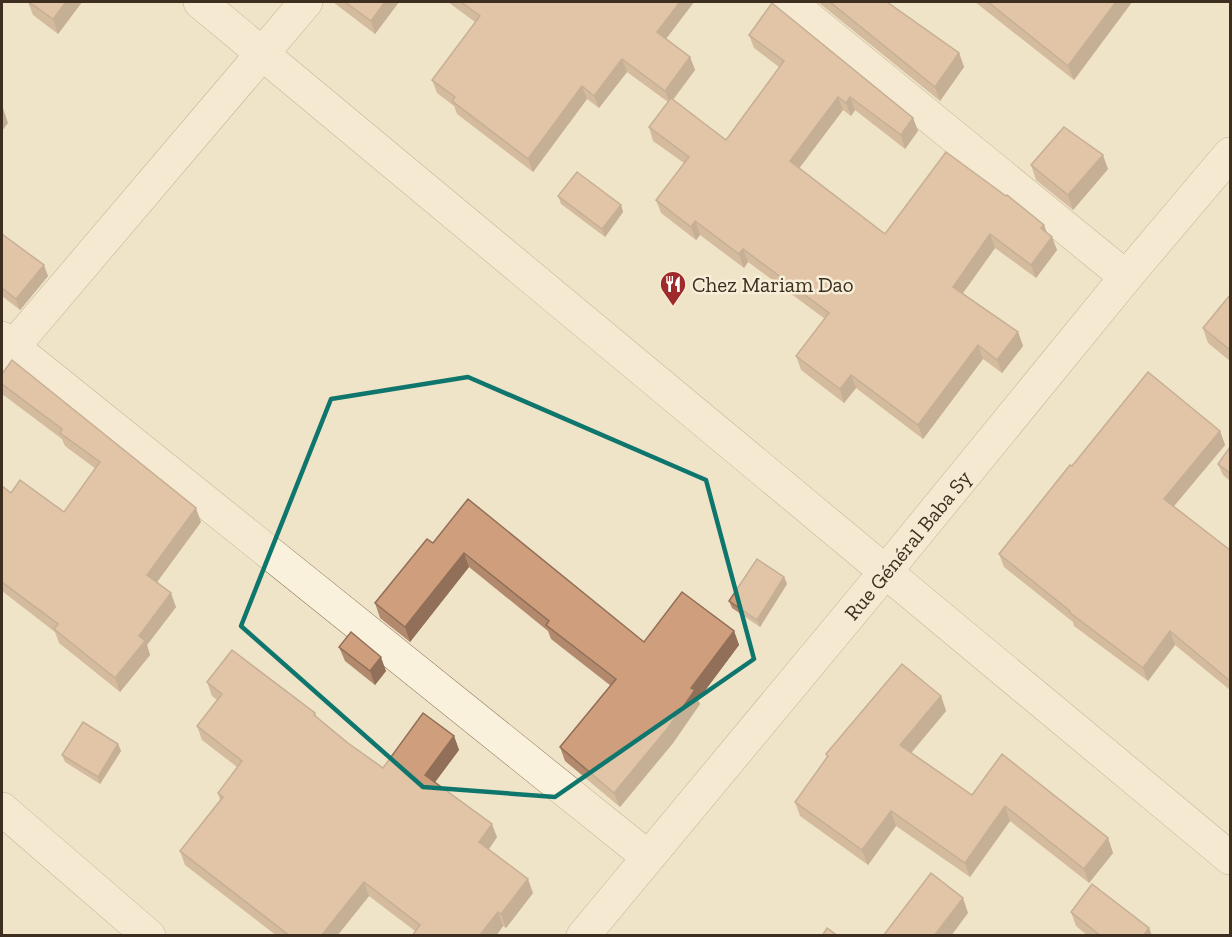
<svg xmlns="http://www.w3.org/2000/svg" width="1232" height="937" font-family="'Zilla Slab',serif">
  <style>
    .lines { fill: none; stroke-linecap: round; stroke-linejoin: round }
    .street-casing { stroke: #8d765c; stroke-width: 34 }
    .street { stroke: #faf1dc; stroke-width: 33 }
    .wall { fill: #b2896c }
    .shaded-wall { fill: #916f58 }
    .building { fill: #cf9f7d; stroke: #916f58; stroke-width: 1.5 }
    .marked { fill: none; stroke: #0f766e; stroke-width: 4.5; stroke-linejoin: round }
    .labels { text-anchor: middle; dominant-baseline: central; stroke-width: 5; stroke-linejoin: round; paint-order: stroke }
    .poi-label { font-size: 21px; fill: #3d2e20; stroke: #f7eed8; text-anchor: start }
    .street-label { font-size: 21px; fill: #3d2e20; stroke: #f7eed8 }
  </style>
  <rect width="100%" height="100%" fill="#f0e4c8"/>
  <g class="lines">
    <g class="street-casing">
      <g id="street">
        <path d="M200,2L1230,858"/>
        <path d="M789,2L1126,277"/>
        <path d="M2,338L648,857"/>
        <path d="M2,360L306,2"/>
        <path d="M2,809L149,936"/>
        <path id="s1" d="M583,936L886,571L1126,277L1230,154"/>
      </g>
    </g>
    <use href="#street" class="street"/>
  </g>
  <g class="wall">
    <path d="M28,2H82L58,34L33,15Z"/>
    <path d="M333,2H399L375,34Z"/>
    <path d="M448,2H694L666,39L690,57L695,70L673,100L726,140L779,67L754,48L749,35L913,118L918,131L905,149L855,110L851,116L843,110L799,168L885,234L1047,233L1057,250L1036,278L995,248L963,293L1018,332L1023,346L1002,373L983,359L923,439L856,388L844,403L801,370L796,356L825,319L748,262L744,268L700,235L696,240L661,213L656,200L684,163L653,141L649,127L668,102L627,72L599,108L587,99L533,172L457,114L454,106L437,93L432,80L475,22Z"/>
    <path d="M818,2H887L959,53L964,67L940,101Z"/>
    <path d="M975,2H1132L1074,80Z"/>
    <path d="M1031,165L1108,169L1073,210L1036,180Z"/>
    <path d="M558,196L621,205L623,212L605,237L561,204Z"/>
    <path d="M2,234L48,276L20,310L2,296Z"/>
    <path d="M1230,295V361L1208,343L1203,328Z"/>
    <path d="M2,374L201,522L157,582L176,607L147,645L150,655L120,692L59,643L55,632L2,591V486L11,493L64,512L96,469L65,446L62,439L2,394Z"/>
    <path d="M1220,431L1225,445L1174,506L1230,550V690L1175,645L1148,681L1074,626L1073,622L1004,567L999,554L1072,466Z"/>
    <path d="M1230,447V481L1223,475L1218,464Z"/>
    <path d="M468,499L644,642L734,631L739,645L698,700L700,704L673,743L620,807L565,761L560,747L611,686L551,639L548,631L469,567L410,642L380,618L375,603L433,543Z"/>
    <path d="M784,577L787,584L760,627L732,608L729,601Z"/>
    <path d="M339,647L386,671L375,685L345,661Z"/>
    <path d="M207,682L315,713L317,718L348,743L383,768L454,736L459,750L435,782L497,837L489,849L533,893L506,928L503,926L496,936H412L415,931L369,896L337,936H277L185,865L180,851L220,800L218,793L237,767L202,740L197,726L217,700L212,696Z"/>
    <path d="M941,696L946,711L911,753L972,795L1108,838L1113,853L1089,883L1010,821L970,877L896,826L868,865L800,816L795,802L827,758L826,754Z"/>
    <path d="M118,744L121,751L100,784L65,762L62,755Z"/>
    <path d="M1071,912L1149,928L1152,936H1088L1076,926Z"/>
  </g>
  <g class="shaded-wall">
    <path d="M66,2H82L58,34L53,19Z"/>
    <path d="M385,2H399L375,34L371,21Z"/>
    <path d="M680,2H694L661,45L657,32Z"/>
    <path d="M1116,2H1132L1074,80L1068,66Z"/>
    <path d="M959,53L964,67L940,101L935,87Z"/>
    <path d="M690,57L695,70L670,103L665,91Z"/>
    <path d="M622,59L627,72L599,108L594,96Z"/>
    <path d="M582,86L587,99L533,172L528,159Z"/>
    <path d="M838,97L843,110L795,174L790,161Z"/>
    <path d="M850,97L855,110L851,116L846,103Z"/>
    <path d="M3,108L8,123L2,131V110Z"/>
    <path d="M913,118L918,131L905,149L901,135Z"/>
    <path d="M1103,155L1108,169L1073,210L1068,195Z"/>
    <path d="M621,205L623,212L605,237L602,229Z"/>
    <path d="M695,221L700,235L696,240L691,227Z"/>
    <path d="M1044,225L1049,238L1041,228Z"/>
    <path d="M990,234L995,248L958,300L953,287Z"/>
    <path d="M1052,237L1057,250L1036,278L1031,265Z"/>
    <path d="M743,249L748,262L744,268L739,254Z"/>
    <path d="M44,265L48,276L20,310L16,299Z"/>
    <path d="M1018,332L1023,346L1002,373L997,360Z"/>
    <path d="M978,345L983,359L923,439L918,425Z"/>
    <path d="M851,375L856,388L844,403L840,389Z"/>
    <path d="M1220,431L1225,445L1169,512L1164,499Z"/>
    <path d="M196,508L201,522L152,589L147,575Z"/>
    <path d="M464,553L469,567L410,642L405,627Z"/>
    <path d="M784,577L787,584L760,627L757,620Z"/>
    <path d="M171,593L176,607L147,645L150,655L120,692L115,678L139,636Z"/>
    <path d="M734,631L739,645L698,700L700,704L673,743L620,807L614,793Z"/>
    <path d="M1170,631L1175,645L1148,681L1143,668Z"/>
    <path d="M381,657L386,671L375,685L370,671Z"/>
    <path d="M941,696L946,711L906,759L900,745Z"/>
    <path d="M454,736L459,750L430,789L425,775Z"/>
    <path d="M118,744L121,751L100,784L98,777Z"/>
    <path d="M1005,806L1010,821L970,877L965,863Z"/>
    <path d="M891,811L896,826L868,865L862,850Z"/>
    <path d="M492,824L497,837L484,856L479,842Z"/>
    <path d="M1108,838L1113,853L1089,883L1084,869Z"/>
    <path d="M528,879L533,893L506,928L501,914Z"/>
    <path d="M364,882L369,896L337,936H321Z"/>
    <path d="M963,898L968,913L951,936H934Z"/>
    <path d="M498,912L503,926L496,936H479Z"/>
    <path d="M1149,928L1152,936H1143Z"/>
  </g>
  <g class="building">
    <path d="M29,2H66L53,19Z"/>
    <path d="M345,2H385L371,21Z"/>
    <path d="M461,2H680L657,32L690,57L665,91L622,59L594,96L582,86L528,159L452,101L455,97L432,80L480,16Z"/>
    <path d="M830,2H887L959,53L935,87Z"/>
    <path d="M988,2H1116L1068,66Z"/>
    <path d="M772,3L913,118L901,135L850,97L846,103L838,97L790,161L885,234L946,152L1006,196L1007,195L1044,225L1041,228L1052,237L1031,265L990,234L953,287L1018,332L997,360L978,345L918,425L851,375L840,389L796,356L829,313L743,249L739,254L695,221L691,227L656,200L689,157L649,127L671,98L726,140L784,61L749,35Z"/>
    <path d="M1064,127L1103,155L1068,195L1031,165Z"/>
    <path d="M577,172L621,205L602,229L558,196Z"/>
    <path d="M2,234L44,265L16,299L2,288Z"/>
    <path d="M1230,295V350L1203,328Z"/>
    <path d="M12,360L196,508L147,575L171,593L139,636L145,641L115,678L54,629L58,624L2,582V486L11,493L20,480L64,512L100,462L60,433L62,429L2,384V374Z"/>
    <path d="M1148,372L1220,431L1164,499L1230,550V681L1170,631L1143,668L1069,612L1070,611L999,554L1070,465L1072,466Z"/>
    <path d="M1230,447V473L1218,464Z"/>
    <path d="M468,499L644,642L682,592L734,631L691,688L695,690L667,729L614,793L560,747L616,679L546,625L549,621L464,553L405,627L375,603L427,539L433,543Z"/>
    <path d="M757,559L784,577L757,620L729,601Z"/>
    <path d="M351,632L381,657L370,671L339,647Z"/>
    <path d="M232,650L315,713L314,715L348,743L383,768L423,713L454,736L425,775L492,824L479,842L528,879L501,914L498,912L479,936H412L420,925L364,882L321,936H290L180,851L223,797L218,793L242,761L197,726L222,694L207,682Z"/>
    <path d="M902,664L941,696L900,745L972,795L1002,754L1108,838L1084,869L1005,806L965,863L891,811L862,850L795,802L828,756L826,754Z"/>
    <path d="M83,722L118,744L98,777L62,755Z"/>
    <path d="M931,873L963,898L934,936H883Z"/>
    <path d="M1092,884L1149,928L1143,936H1101L1071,912Z"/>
    <path d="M827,928L838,936H822Z"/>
  </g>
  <path d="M0 0H1232V937H0ZM468,377L706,480L754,659L555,797L423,787L241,626L331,399Z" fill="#f0e4c8" fill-opacity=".55" fill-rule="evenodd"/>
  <path class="marked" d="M468,377L706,480L754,659L555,797L423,787L241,626L331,399Z"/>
  <defs>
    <g id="restaurant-pin" transform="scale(1.35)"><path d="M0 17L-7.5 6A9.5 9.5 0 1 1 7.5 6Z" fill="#9e2a2b" stroke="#f7eed8"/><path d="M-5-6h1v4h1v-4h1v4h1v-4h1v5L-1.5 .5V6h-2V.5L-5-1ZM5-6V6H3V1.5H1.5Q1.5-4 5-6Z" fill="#fff"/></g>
  </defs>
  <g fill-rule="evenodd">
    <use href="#restaurant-pin" x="673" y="284"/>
  </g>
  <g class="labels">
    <g class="poi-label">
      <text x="692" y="284">Chez Mariam Dao</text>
    </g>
    <g class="street-label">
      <text stroke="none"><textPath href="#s1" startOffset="508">Rue Général Baba Sy</textPath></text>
    </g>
  </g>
  <rect width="1232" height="937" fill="none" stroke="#3d2e20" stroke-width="6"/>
</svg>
